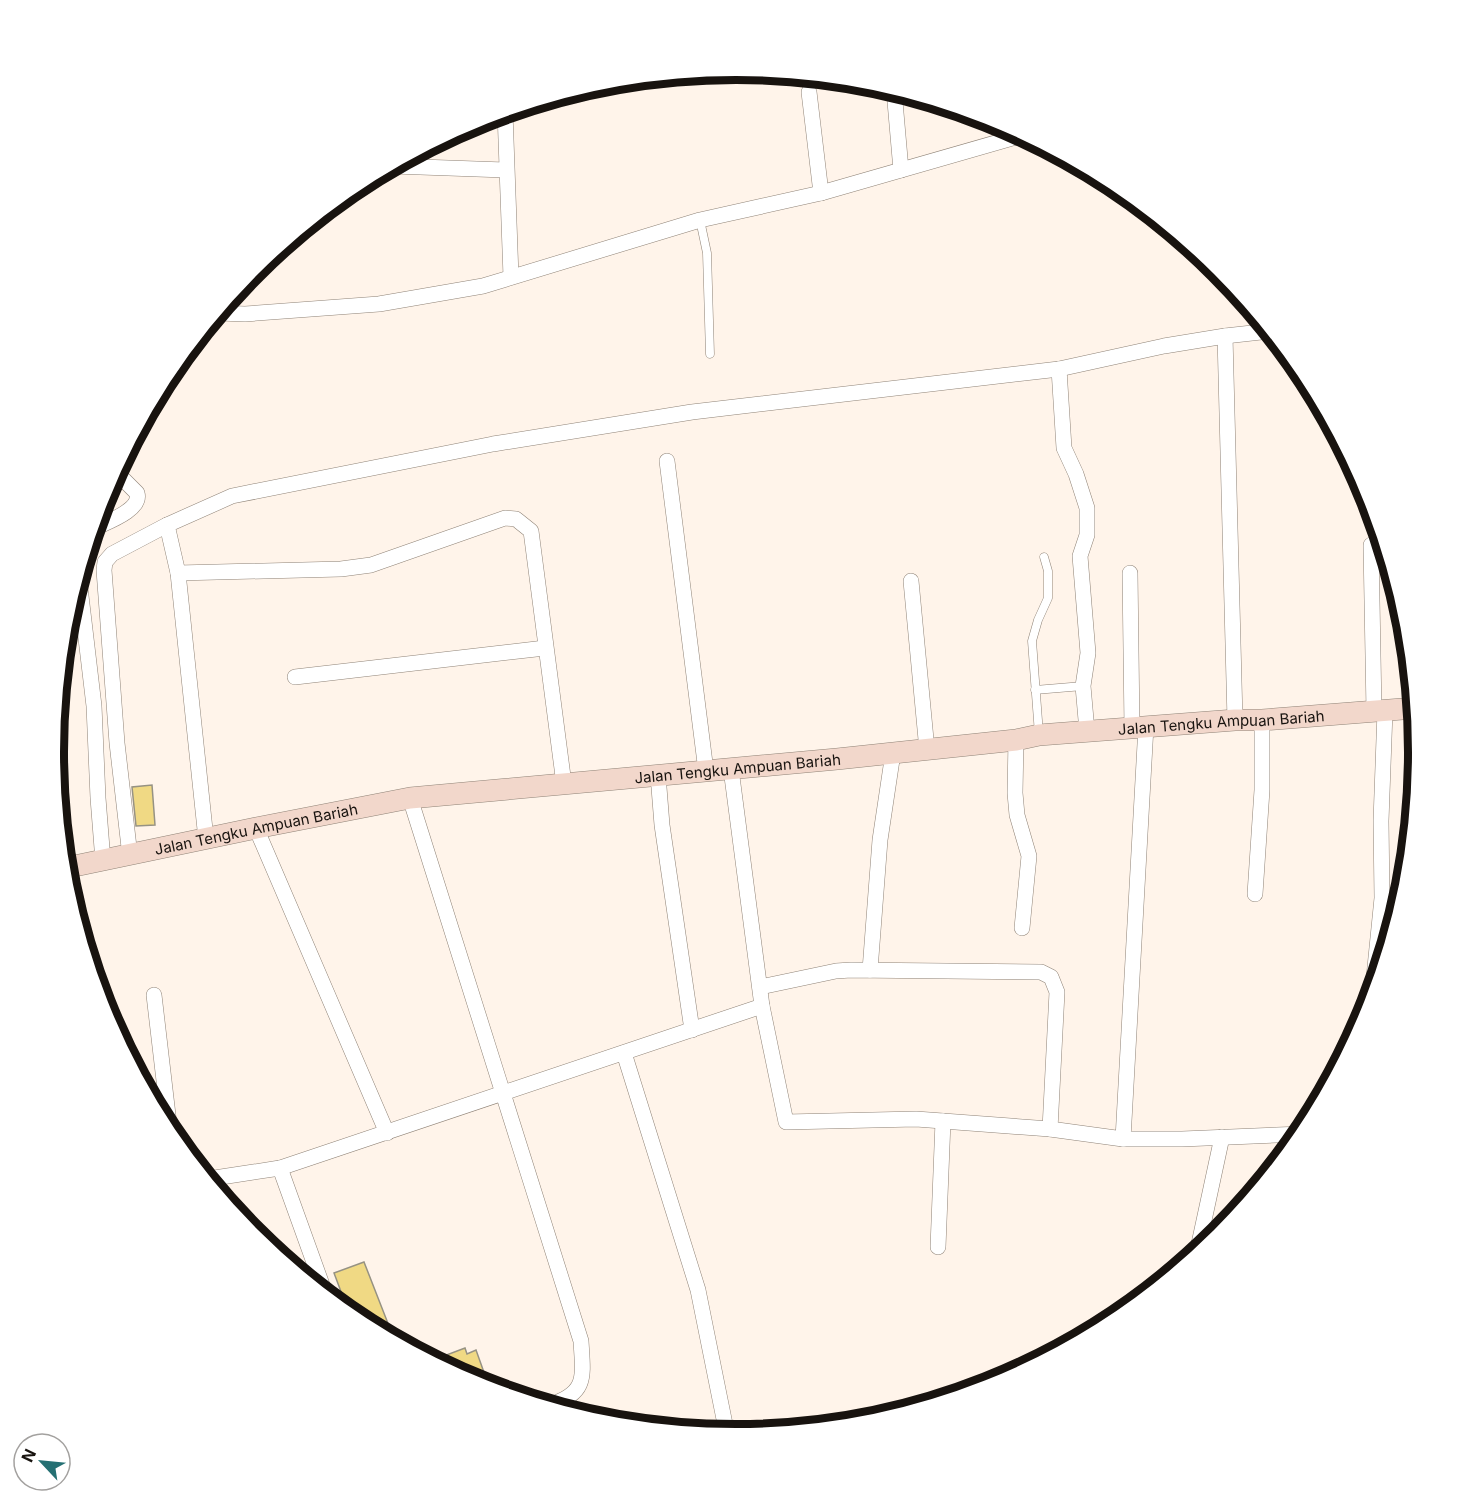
<svg xmlns="http://www.w3.org/2000/svg" width="1473" height="1504" font-family="Inter,sans-serif">
  <style>
    .building { fill: #f0d984; stroke: #969283; stroke-width: 1.5 }
    .lines { fill: none; stroke-linecap: round; stroke-linejoin: round }
    .lane-casing { stroke: #8f8377; stroke-width: 9 }
    .street-casing { stroke: #8f8377; stroke-width: 16 }
    .secondary-casing { stroke: #8f8377; stroke-width: 22 }
    .lane { stroke: #fff; stroke-width: 8 }
    .street { stroke: #fff; stroke-width: 15 }
    .secondary { stroke: #f2d7cb; stroke-width: 21 }
    .labels { text-anchor: middle; dominant-baseline: central; stroke-width: 4.5; stroke-linejoin: round; paint-order: stroke }
    .street-label { font-size: 15px; fill: #18130f; stroke: #fff }
    .rim { fill: none; stroke: #18130f; stroke-width: 8 }
  </style>
  <rect width="100%" height="100%" fill="#fff4ea"/>
  <g class="building">
    <path d="M152,785L155,825L136,826L132,787Z"/>
    <path d="M364,1262L389,1326L378,1331L349,1313L334,1273Z"/>
    <path d="M465,1348L467,1354L476,1350L486,1378L475,1382L433,1360Z"/>
  </g>
  <g class="lines">
    <g class="lane-casing">
      <g id="lane">
        <path d="M700,220L707,253L710,354"/>
        <path d="M1035,690L1083,686"/>
        <path d="M1039,734L1032,641L1038,620L1048,598V571L1044,557"/>
      </g>
    </g>
    <g class="street-casing">
      <g id="street">
        <path d="M894,90L901,170"/>
        <path d="M809,92L821,193"/>
        <path d="M505,112L511,277"/>
        <path d="M392,166L505,170"/>
        <path d="M218,313L245,314L379,304L483,286L700,220L821,193L1023,135"/>
        <path d="M1225,336L1235,720"/>
        <path d="M1059,369L1064,448L1076,474L1087,508V535L1080,556L1088,653L1083,686L1087,731"/>
        <path d="M667,461L706,771"/>
        <path d="M95,528C107,522 142,510 137,493L116,472"/>
        <path d="M1371,545L1374,711"/>
        <path d="M178,573L341,569L371,565L505,518L516,519L531,531L564,784"/>
        <path d="M1130,573L1132,728"/>
        <path d="M79,579L94,706L98,798L103,861"/>
        <path d="M911,581L927,750"/>
        <path d="M295,677L545,648"/>
        <path d="M1016,740L1015,793L1017,815L1029,856L1022,928"/>
        <path d="M731,769L762,1006L786,1122L916,1119L1050,1129L1123,1139L1146,726"/>
        <path d="M658,775L662,825L692,1030"/>
        <path d="M410,798L581,1341C583,1376 588,1393 550,1405"/>
        <path d="M256,828L387,1133"/>
        <path d="M206,839L178,573L167,525L232,496L493,444L692,412L1059,369L1164,346L1225,336L1270,331"/>
        <path d="M130,856L117,743L104,570L105,562L112,554L167,525"/>
        <path d="M1255,894L1262,790V720"/>
        <path d="M870,970L880,840L893,753"/>
        <path d="M760,987L836,971L851,970L1041,972L1051,977L1057,992L1050,1129"/>
        <path d="M154,995L170,1132"/>
        <path d="M1372,997L1382,898L1381,821L1385,711"/>
        <path d="M624,1053L698,1290L727,1434"/>
        <path d="M1123,1139H1182L1302,1134"/>
        <path d="M280,1168L325,1293"/>
        <path d="M208,1179L280,1168L762,1006"/>
        <path d="M938,1247L943,1121"/>
        <path d="M1197,1253L1222,1137"/>
      </g>
    </g>
    <g class="secondary-casing">
      <g id="secondary">
        <path id="s1" d="M65,868L256,828L410,798L837,759L1016,740L1039,735L1235,720H1262L1415,708"/>
      </g>
    </g>
    <use href="#lane" class="lane"/>
    <use href="#street" class="street"/>
    <use href="#secondary" class="secondary"/>
  </g>
  <g class="labels">
    <g class="street-label">
      <text stroke="none"><textPath href="#s1" startOffset="1167">Jalan Tengku Ampuan Bariah</textPath></text>
      <text stroke="none"><textPath href="#s1" startOffset="681">Jalan Tengku Ampuan Bariah</textPath></text>
      <text stroke="none"><textPath href="#s1" startOffset="195">Jalan Tengku Ampuan Bariah</textPath></text>
    </g>
  </g>
  <path d="M0 0H1473V1504H0ZM64 752a672 672 0 1 1 1344 0a672 672 0 1 1-1344 0Z" fill="#fff" fill-rule="evenodd"/>
  <path class="rim" d="M64 752a672 672 0 1 1 1344 0a672 672 0 1 1-1344 0Z"/>
  <g transform="translate(42 1462) rotate(296)"><circle r="28" fill="#ffffff" stroke="#a3a19f" stroke-width="1.5"/>
  <path d="M0-4.5L10 22L0 15L-10 22Z" fill="#257073"/>
  <text y="-9" font-size="16" font-weight="bold" text-anchor="middle" fill="#18130f">N</text>
  </g>
</svg>
